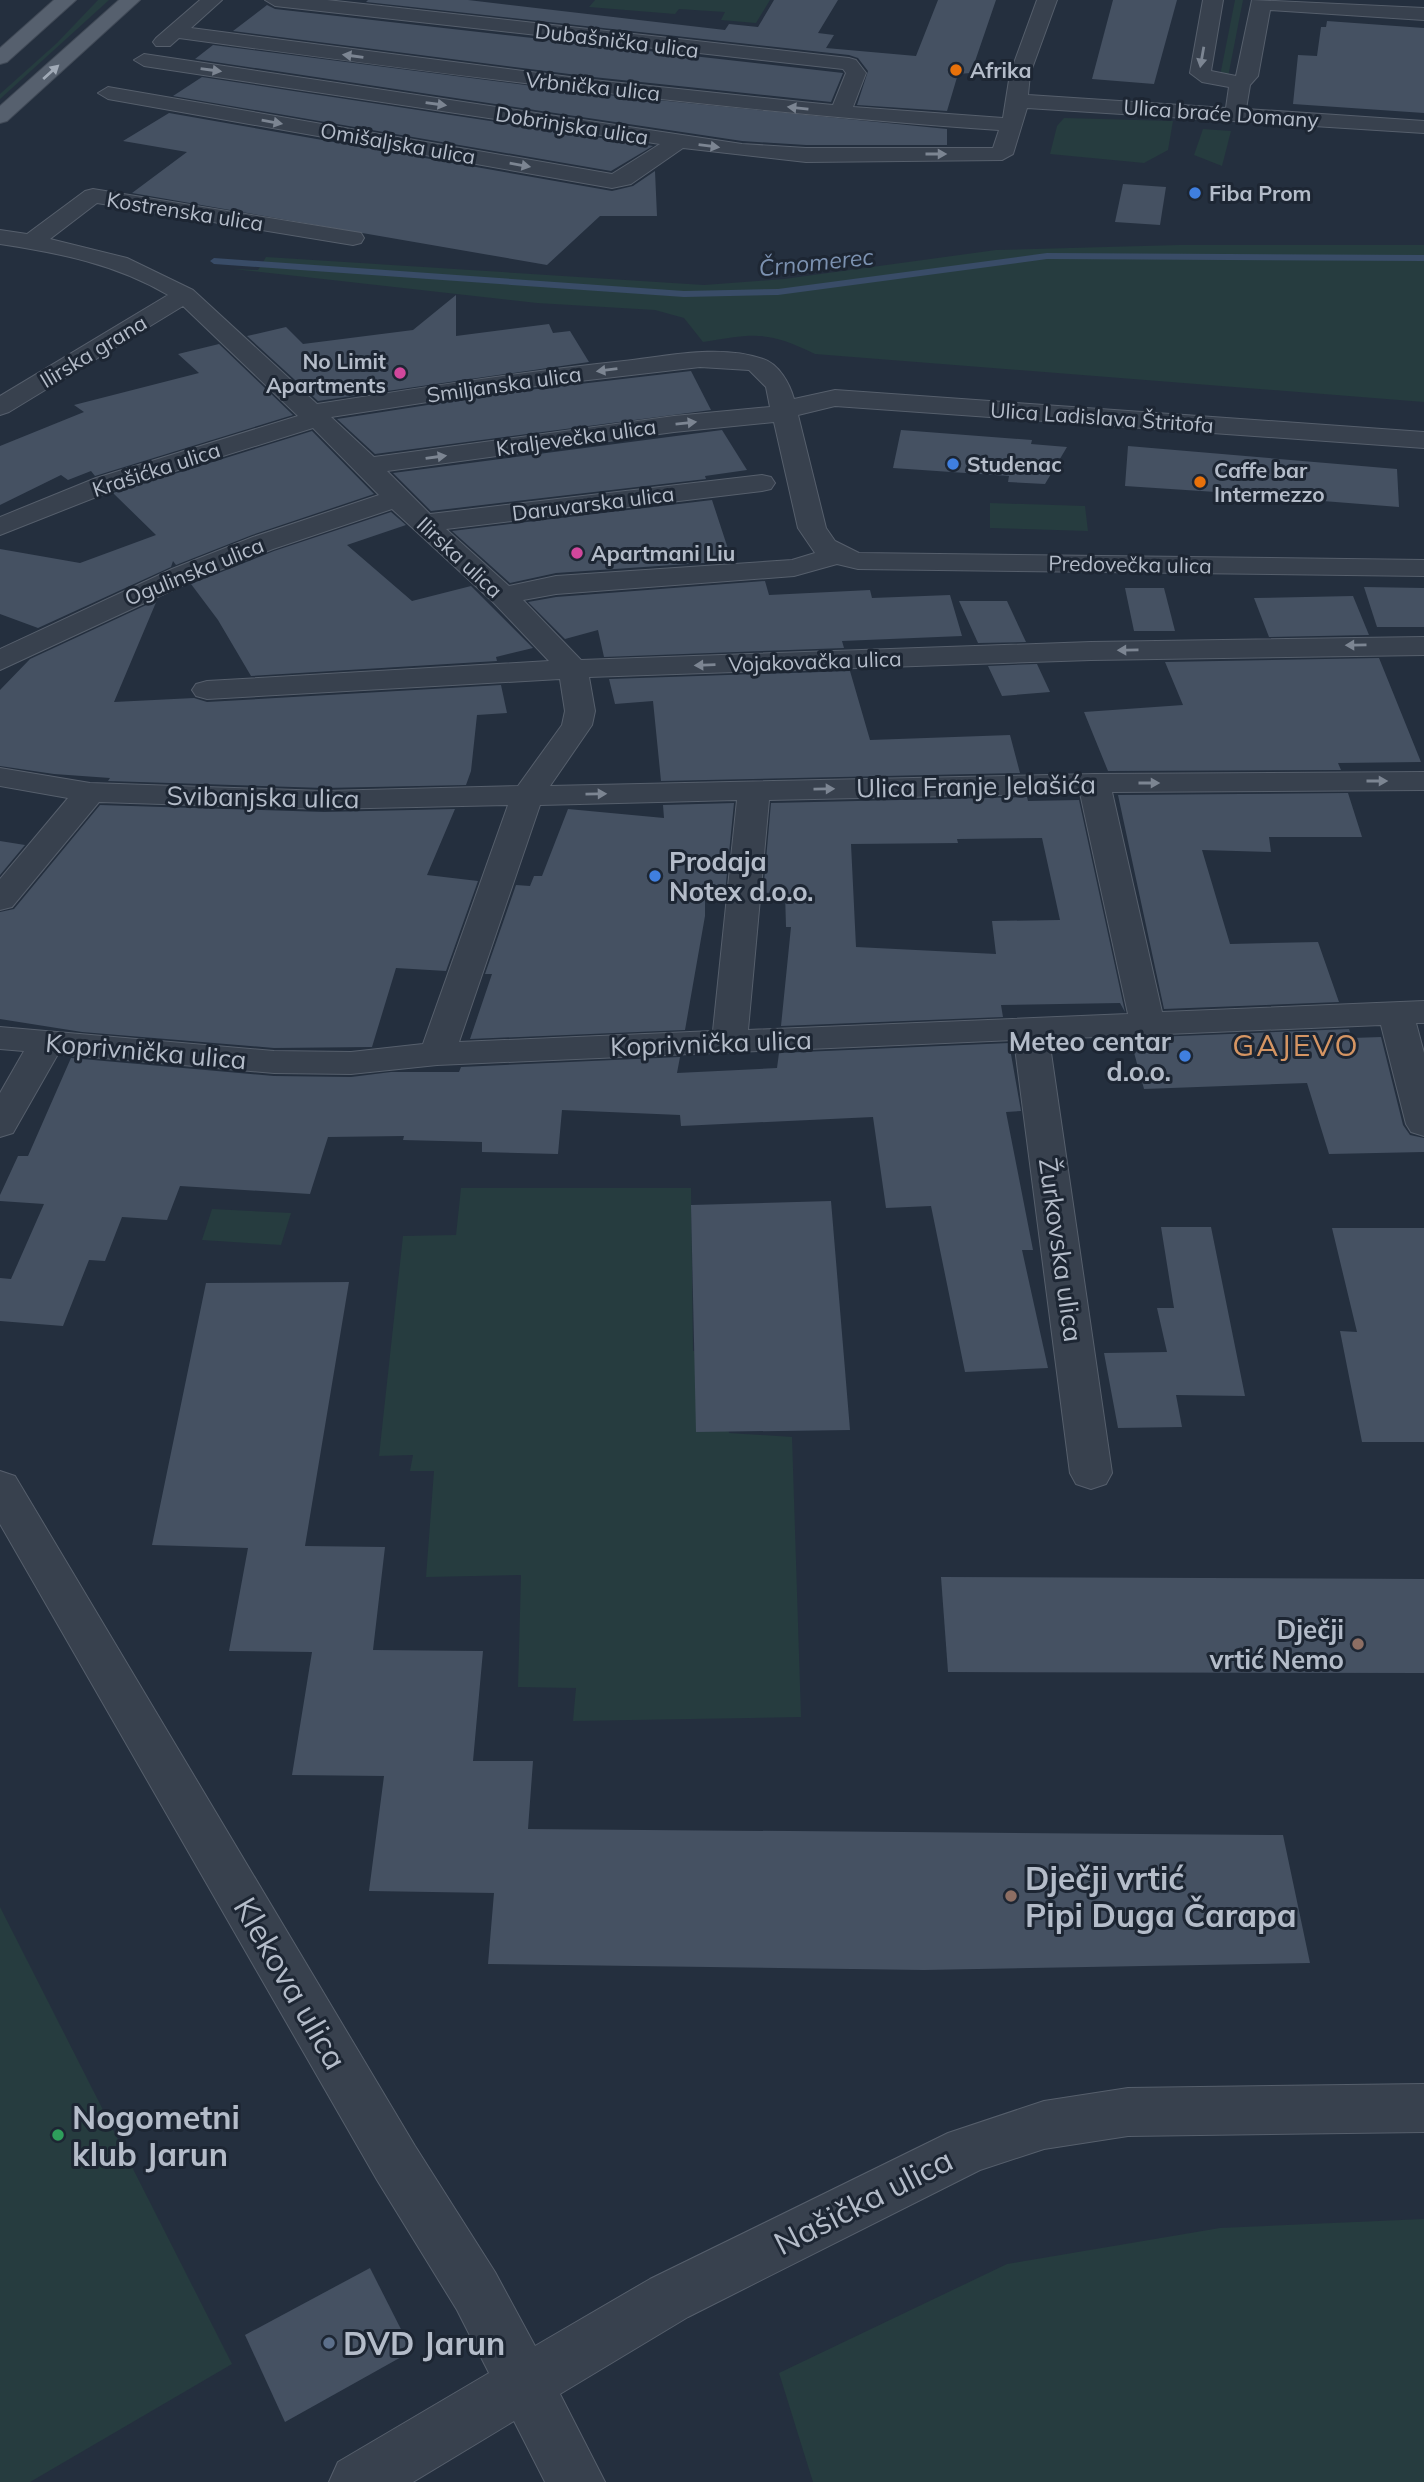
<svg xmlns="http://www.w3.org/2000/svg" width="1424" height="2482" font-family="Mulish,sans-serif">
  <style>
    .green { fill: #263c3f }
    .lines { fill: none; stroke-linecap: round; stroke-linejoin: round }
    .stream { fill: #394c67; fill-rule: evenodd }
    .building { fill: #455162; fill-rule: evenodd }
    .minor-casing { stroke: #565f6c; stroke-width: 2 }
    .major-casing { stroke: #414a57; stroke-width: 2 }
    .minor { fill: #38414e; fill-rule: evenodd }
    .major { fill: #56606e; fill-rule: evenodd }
    .oneway { fill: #7c8592 }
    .oneway2 { fill: #a1aab7 }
    .food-dot { fill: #e8710a; stroke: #1d2633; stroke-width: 2.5 }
    .shop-dot { fill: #3f7fe0; stroke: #1d2633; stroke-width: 2.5 }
    .hotel-dot { fill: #d1479c; stroke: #1d2633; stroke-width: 2.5 }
    .education-dot { fill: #8d6e63; stroke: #1d2633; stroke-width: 2.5 }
    .leisure-dot { fill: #2e9e5b; stroke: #1d2633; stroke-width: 2.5 }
    .service-dot { fill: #5c6f8a; stroke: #1d2633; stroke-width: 2.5 }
    .labels { text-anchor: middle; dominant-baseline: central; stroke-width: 6; stroke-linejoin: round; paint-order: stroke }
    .far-street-label { font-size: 21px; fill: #b4bcc9; stroke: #1d2633 }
    .far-poi-label { font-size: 21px; font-weight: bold; fill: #b4bcc9; stroke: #1d2633; text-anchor: start }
    .far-water-label { font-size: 23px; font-style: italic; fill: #7c92b1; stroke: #1d2633 }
    .street-label { font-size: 26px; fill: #b4bcc9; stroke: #1d2633 }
    .poi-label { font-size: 26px; font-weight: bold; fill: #b4bcc9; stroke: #1d2633; text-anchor: end }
    .quarter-label { font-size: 30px; letter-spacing: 2px; fill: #d59563; stroke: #1d2633 }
    .near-poi-label { font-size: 32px; font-weight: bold; fill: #b4bcc9; stroke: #1d2633; text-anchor: start }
    .near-street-label { font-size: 32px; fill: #b4bcc9; stroke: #1d2633 }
  </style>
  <rect width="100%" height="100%" fill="#242f3e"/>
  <g class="green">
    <path d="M98,0H109L0,99V94L57,43Z"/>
    <path d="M595,0H770L756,23L721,20L725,12L679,9L675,14L589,7Z"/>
    <path d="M1235,0H1243L1228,77L1220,76Z"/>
    <path d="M1064,118L1173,121L1168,150L1144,163L1050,154L1057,126Z"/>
    <path d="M1203,129L1231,131L1222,166L1194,155Z"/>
    <path d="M1179,245H1424V402L815,354C767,330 754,334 703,342L684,318L655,310L537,303L233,269L258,270L266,257L704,285L784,279L996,250Z"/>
    <path d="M990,503L1085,506L1088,531L990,528Z"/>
    <path d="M461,1188H691L693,1351L727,1350L729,1433L792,1437L801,1717L573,1721L576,1688L518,1687L521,1575L426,1577L434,1471H410L413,1455L379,1456L403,1236L456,1235Z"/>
    <path d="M212,1209L291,1213L281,1245L202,1240Z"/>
    <path d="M0,1907L232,2364L30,2482H0Z"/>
    <path d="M1424,2219V2482H813L779,2373L1007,2264L1220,2228Z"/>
  </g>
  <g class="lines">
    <path class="stream" d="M1047,253L1424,255V261L1047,259L778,295L684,297L214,264L210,261L214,258L684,291L778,289Z"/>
  </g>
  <g class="building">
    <path d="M368,0H468L725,30L729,24L758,27L774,0H838L818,33L834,35L826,48L916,56L938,0H996L971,73L958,74L947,111L857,105L868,71L858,58L849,55L366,2Z"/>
    <path d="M1113,0H1177L1154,84L1092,79Z"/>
    <path d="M267,5L275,9L843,73L831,102L593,77L233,31Z"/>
    <path d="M1327,21L1424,28V113L1293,104L1298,55L1317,56L1321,27H1326Z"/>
    <path d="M213,45L588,93L947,129V145H806L742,141L195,59Z"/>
    <path d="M202,77L653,146L611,171L173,96Z"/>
    <path d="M169,113L612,191L633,186L655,171L657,216H600L547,265L132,193L187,152L123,141Z"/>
    <path d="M1123,184L1166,187L1160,225L1115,222Z"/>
    <path d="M456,295V336L549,324L553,333L570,331L589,362L318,401L247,336L286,327L303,344L413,330Z"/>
    <path d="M219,344L293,415L95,476L91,471L68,480L61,475L0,505V446L84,412L74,405L199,373L178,354Z"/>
    <path d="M691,371L711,410L375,454L337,419L511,392Z"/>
    <path d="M722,430L747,470L705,476L706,479L431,511L393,473Z"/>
    <path d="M901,430L1032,440L1031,444L1067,447L1045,484L1008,482L1009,476L893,468Z"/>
    <path d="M312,431L374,494L252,535L176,565L173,561L171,567L38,628L0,614V549L80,563L156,535L113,493Z"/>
    <path d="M1128,446L1397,469L1399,507L1272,497V501L1231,498V493L1125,486Z"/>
    <path d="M712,500L732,561L556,573L510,583L452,531Z"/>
    <path d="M391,512L406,525L347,545L412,601L471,586L533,648L496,657L497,661L251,676L218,620L191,584L274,551Z"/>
    <path d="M765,581L769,595L870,590L872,598L950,595L962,636L842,641L844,648L604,657L598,630L565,639L528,602L556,597Z"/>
    <path d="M1364,587L1424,588V627H1377Z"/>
    <path d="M1125,588H1164L1175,631H1134Z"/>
    <path d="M1353,596L1369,635L1269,637L1254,598Z"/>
    <path d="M157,600L114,702L194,698L207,702L501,685L507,713L477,715L471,771L466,785L324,788L108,781L110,778L54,774L0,766V690L30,659Z"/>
    <path d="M959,601H1007L1026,642L978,643Z"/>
    <path d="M1379,658L1421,762L1338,763L1341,770L1108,771L1084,712L1183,705L1165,662Z"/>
    <path d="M1037,664L1050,692L1002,696L988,666Z"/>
    <path d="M850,671L870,740L1010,735L1020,773L661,781L653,701L615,704L609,679Z"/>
    <path d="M1348,793L1362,837H1269L1271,852L1202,850L1230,944L1318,942L1339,1002L1164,1009L1118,795Z"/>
    <path d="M1027,797L1028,801L1079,800L1125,1012L1120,1003L1001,1005L1003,1017L781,1026L791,927H786L785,892L763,893L771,803ZM1042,838L1060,920L992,921L996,954L856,947L851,844L958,843L957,839Z"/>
    <path d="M734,803L725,893H705V916L685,1030L470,1039L492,974H485L516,885L530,886L534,876H542L568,809L664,818L663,805Z"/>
    <path d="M100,805L324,812L455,809L427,875L478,881L446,971L396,968L372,1047L274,1048L82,1032L0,1019V912L14,909Z"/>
    <path d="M0,841L25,845L0,875Z"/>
    <path d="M1349,1029L1352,1038L1381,1037L1403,1125L1410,1135L1424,1138V1152L1329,1154L1307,1083L1144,1089L1130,1038Z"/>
    <path d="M1009,1043L1021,1111L1006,1112L1033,1250H1022L1048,1368L965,1372L931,1206L886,1208L873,1117L681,1126L680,1115L562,1110L558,1154L482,1152V1142L403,1140L404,1136L328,1137L310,1194L180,1186L167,1220L122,1217L105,1261L89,1260L63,1326L0,1321V1278L11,1279L44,1204L0,1201V1195L18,1156H28L71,1058L274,1076L351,1077L391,1072H459L461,1067L680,1057L677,1073L777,1068L779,1053Z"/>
    <path d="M831,1201L850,1430L696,1432L691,1205Z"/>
    <path d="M1161,1227H1211L1245,1396L1176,1395L1182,1427L1118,1428L1104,1353L1167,1352L1157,1308H1174Z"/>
    <path d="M1332,1228H1424V1442H1362L1340,1331L1357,1332Z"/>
    <path d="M349,1282L305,1546L385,1547L373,1650L483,1651L473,1761H533L528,1829L1283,1835L1310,1963L924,1970L488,1964L494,1893L369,1891L384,1776L292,1775L312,1652L229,1651L248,1548L152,1545L206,1283Z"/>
    <path d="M941,1577L1424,1579V1673L948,1672Z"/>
    <path d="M370,2268L412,2351L285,2422L245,2335Z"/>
  </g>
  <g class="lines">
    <g class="minor-casing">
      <g id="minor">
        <path d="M200,0H222L191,28L593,80L802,102L833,105L846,73L843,69L275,6L265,0H327L849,58L856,60L866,73L853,107L1003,118L1010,74L1037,0H1057L1030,74L1028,95L1226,108L1229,87L1202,82L1190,73L1203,0H1223L1211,71L1236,76L1252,0L1424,8V20L1270,10L1258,76L1250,85L1246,109L1424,121V133L1027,108L1013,154L1002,160L806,162L683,148L631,184L612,188L108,99L98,93L108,87L612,174L660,144L144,66L134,60L144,54L742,144L806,148H993L999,130C725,111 452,75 179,38L170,46H156L153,42L156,38Z"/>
        <path d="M93,189L361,233L364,238L361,243L353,245L97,203L50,239L127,258L193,290L317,404C419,388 521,372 624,361C668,356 720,344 763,359C779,364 790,384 794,399L835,390L1424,432V448L835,406L798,415L826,528L835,541L859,553L1424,560V576L858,569L837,564L794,576L556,594L523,600L581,660L1091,642L1424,637V655L1091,660L589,677L595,711L592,725L550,786L1094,774L1424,772V790L1112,792L1162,1012L1424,1001V1023H1416L1424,1053V1136L1411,1132L1406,1124L1381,1025L1049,1039L1112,1473L1106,1484L1091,1489L1076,1484L1070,1473L1014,1040L437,1065L351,1074L274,1073L58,1054L13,1133L0,1137V1093L24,1051L0,1049V1027L274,1051L351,1052L423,1044L508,805L324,809L99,802L12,907L0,910V879L68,798L0,786V768L90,783L324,791L518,786L562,725L565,711L560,679L207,699L196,696L192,690L196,684L207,681L549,661L493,602L392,509L273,549L192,581L0,670V649L172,569L253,537L379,495L313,428L114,490L0,535V517L96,478L298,416L183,306L9,412L0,415V396L168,295C116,264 59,253 0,244V230L27,234L85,191ZM700,367L749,370L766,387L770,407L674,416L374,457L331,417L511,389ZM774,422L798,528L815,553L792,560L556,576L509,586L446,529L762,491L771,489L775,483L771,477L762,475L430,514L387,471L674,432ZM1080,793L1128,1014L748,1030L769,800ZM737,800L713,1031L459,1042L540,805Z"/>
        <path d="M0,1471L15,1476L415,2146L495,2272L535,2346L650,2279L948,2133L1044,2101L1128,2088L1424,2084V2132L1128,2136L1044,2149L980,2170L688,2317L560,2394L605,2482H545L514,2421L413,2482H329L338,2462L489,2373L457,2310L377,2180L0,1524Z"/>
      </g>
    </g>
    <g class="major-casing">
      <g id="major">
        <path d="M54,0H76L7,62L0,64V48Z"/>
        <path d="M119,0H140L7,121L0,123V106Z"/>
      </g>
    </g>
    <use href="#minor" class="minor"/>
    <use href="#major" class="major"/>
  </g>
  <defs><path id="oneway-solid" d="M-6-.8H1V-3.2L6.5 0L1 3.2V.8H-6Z" transform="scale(1.75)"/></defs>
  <g class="oneway">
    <use href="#oneway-solid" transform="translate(353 56) rotate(-172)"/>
    <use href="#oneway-solid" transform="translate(1202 57) rotate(100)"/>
    <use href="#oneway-solid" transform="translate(211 70) rotate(8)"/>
    <use href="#oneway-solid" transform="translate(436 104) rotate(8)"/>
    <use href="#oneway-solid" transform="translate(798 108) rotate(-174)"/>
    <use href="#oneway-solid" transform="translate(272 122) rotate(10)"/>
    <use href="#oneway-solid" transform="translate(709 146) rotate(7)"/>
    <use href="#oneway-solid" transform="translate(936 154)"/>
    <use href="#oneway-solid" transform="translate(520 165) rotate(10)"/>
    <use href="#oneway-solid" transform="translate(607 370) rotate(173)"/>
    <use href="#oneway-solid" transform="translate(686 423) rotate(-6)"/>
    <use href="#oneway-solid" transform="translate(436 457) rotate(-8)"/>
    <use href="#oneway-solid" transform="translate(1356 645) rotate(179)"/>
    <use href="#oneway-solid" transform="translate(1128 650) rotate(179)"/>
    <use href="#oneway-solid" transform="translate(705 665) rotate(178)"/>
    <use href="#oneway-solid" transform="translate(1377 781)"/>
    <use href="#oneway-solid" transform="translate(1149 783)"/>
    <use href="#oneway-solid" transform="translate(824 789) rotate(-1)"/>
    <use href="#oneway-solid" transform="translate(596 794) rotate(-1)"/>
  </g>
  <use class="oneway2" href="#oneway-solid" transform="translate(51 72) rotate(-42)"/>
  <g class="food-dot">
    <circle cx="956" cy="70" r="7"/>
    <circle cx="1200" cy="482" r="7"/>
  </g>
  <g class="shop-dot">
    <circle cx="1195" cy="193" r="7"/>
    <circle cx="953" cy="464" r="7"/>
    <circle cx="655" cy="876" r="7"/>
    <circle cx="1185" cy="1056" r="7"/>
  </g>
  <g class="hotel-dot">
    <circle cx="400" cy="373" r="7"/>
    <circle cx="577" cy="553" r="7"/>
  </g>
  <g class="education-dot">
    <circle cx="1358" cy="1644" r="7"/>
    <circle cx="1011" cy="1896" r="7"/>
  </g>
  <circle class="leisure-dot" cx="58" cy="2135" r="7"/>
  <circle class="service-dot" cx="329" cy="2343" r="7"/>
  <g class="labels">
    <g class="far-street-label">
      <text transform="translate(617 40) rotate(7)">Dubašnička ulica</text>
      <text transform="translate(593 86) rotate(6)">Vrbnička ulica</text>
      <text transform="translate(1221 113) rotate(4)">Ulica braće Domany</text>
      <text transform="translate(572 125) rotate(9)">Dobrinjska ulica</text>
      <text transform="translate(398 143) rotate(10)">Omišaljska ulica</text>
      <text transform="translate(185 211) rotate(9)">Kostrenska ulica</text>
      <text transform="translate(93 351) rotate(-31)">Ilirska grana</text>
      <text transform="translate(504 384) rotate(-8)">Smiljanska ulica</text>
      <text transform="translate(1102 417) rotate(4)">Ulica Ladislava Štritofa</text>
      <text transform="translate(576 437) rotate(-8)">Kraljevečka ulica</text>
      <text transform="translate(156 469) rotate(-18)">Krašićka ulica</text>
      <text transform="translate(593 503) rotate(-7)">Daruvarska ulica</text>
      <text transform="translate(460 557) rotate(43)">Ilirska ulica</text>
      <text transform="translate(1130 564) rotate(1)">Predovečka ulica</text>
      <text transform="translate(194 571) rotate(-22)">Ogulinska ulica</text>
      <text transform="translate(815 661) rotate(-2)">Vojakovačka ulica</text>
    </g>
    <g class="far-poi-label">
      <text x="970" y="70">Afrika</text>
      <text x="1209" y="193">Fiba Prom</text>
      <text x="386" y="361" text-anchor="end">No Limit<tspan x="386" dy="24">Apartments</tspan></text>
      <text x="967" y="464">Studenac</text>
      <text x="1214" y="470">Caffe bar<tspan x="1214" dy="24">Intermezzo</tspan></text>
      <text x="591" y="553">Apartmani Liu</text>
    </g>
    <g class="far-water-label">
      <text transform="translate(816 262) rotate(-6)">Črnomerec</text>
    </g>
    <g class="street-label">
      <text transform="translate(976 786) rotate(-1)">Ulica Franje Jelašića</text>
      <text transform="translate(263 797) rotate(1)">Svibanjska ulica</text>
      <text transform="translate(711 1043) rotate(-2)">Koprivnička ulica</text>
      <text transform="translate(146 1051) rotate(5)">Koprivnička ulica</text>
      <text transform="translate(1061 1250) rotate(82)">Žurkovska ulica</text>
    </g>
    <g class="poi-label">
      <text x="669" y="861" text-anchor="start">Prodaja<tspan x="669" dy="30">Notex d.o.o.</tspan></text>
      <text x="1171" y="1041">Meteo centar<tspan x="1171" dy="30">d.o.o.</tspan></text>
      <text x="1344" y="1629">Dječji<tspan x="1344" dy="30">vrtić Nemo</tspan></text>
    </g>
    <g class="quarter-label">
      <text x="1296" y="1045">GAJEVO</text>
    </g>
    <g class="near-poi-label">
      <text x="1025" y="1878">Dječji vrtić<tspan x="1025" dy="37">Pipi Duga Čarapa</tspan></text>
      <text x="72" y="2117">Nogometni<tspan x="72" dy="37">klub Jarun</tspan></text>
      <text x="343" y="2343">DVD Jarun</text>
    </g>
    <g class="near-street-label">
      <text transform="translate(291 1983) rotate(60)">Klekova ulica</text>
      <text transform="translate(863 2201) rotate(-27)">Našička ulica</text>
    </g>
  </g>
</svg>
